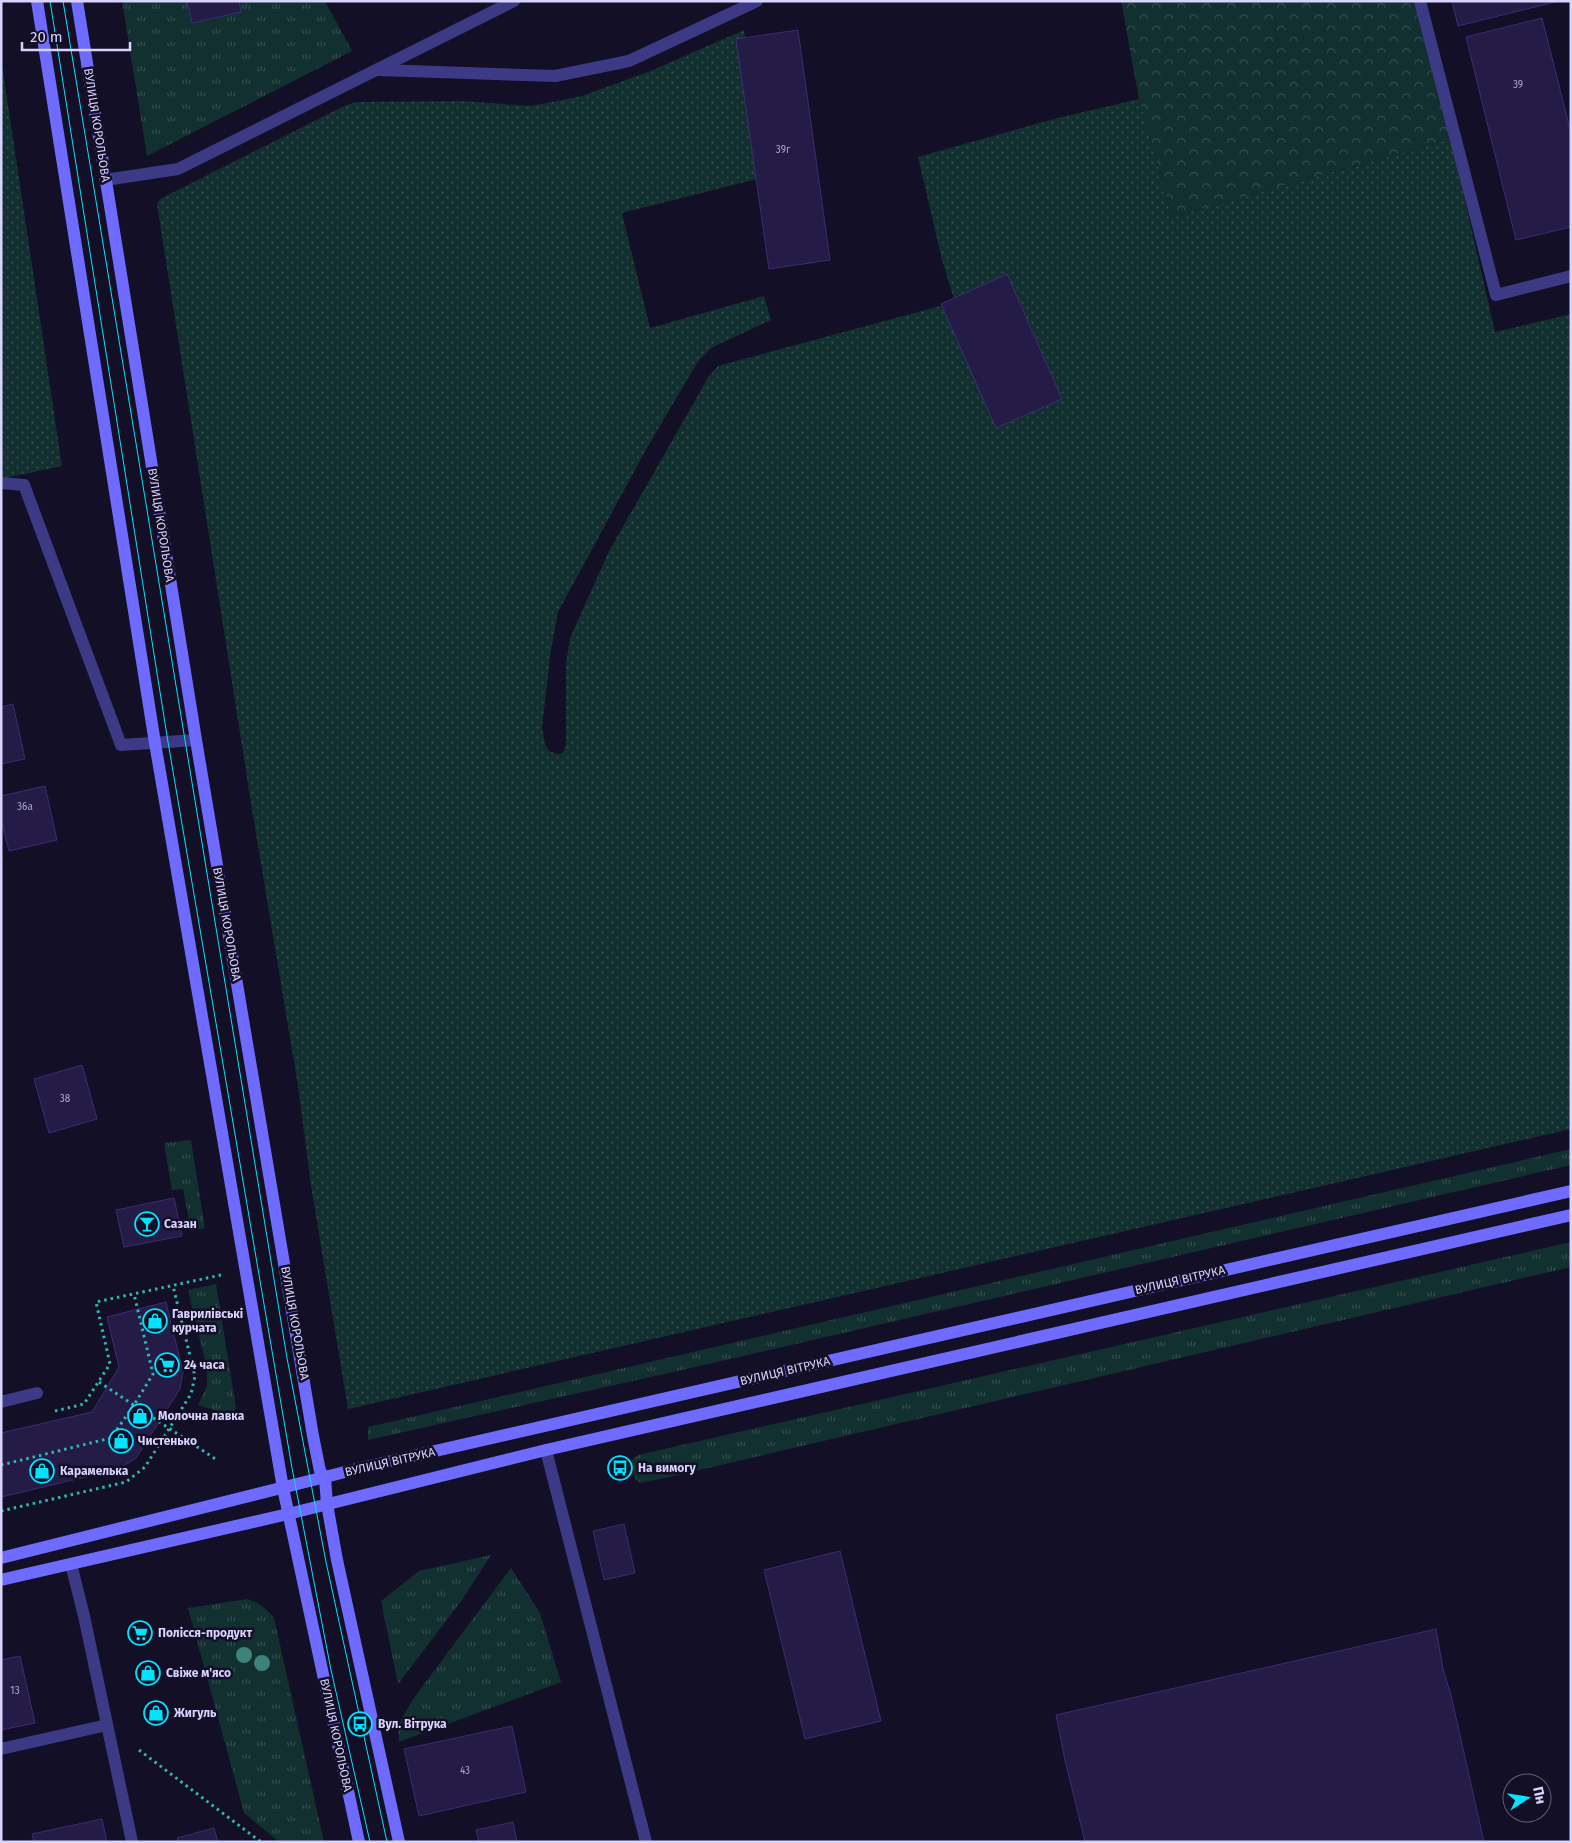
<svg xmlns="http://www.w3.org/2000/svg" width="1572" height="1843" font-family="'Fira Sans',sans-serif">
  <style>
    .grass { fill: url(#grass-tufts) }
    .park { fill: url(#park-crowns) }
    .garden { fill: url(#garden-dots) }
    .building { fill: #241b47; stroke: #3b2d73 }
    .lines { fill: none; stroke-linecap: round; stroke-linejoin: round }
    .path { stroke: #2fb8b0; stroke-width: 3; stroke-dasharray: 2.5 4; stroke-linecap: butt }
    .lane { stroke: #3d3a85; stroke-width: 12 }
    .secondary { stroke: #6f6bff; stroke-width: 12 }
    .tram { stroke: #00e5ff; stroke-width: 1 }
    .tree { fill: #3d827b }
    .labels { text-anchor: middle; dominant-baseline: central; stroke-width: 5; stroke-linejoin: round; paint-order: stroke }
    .number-label { font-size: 10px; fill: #aca6d1 }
    .street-label { font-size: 12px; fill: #d9d4ff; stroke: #130f26 }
    .poi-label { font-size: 12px; font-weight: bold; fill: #d9d4ff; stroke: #130f26; text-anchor: start }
  </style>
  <defs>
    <pattern id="grass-tufts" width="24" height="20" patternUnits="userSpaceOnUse" patternTransform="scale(1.25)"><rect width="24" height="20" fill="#12302f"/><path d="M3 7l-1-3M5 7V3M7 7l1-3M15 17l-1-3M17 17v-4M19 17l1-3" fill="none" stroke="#344d4e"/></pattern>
    <pattern id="park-crowns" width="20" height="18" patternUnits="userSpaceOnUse" patternTransform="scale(1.25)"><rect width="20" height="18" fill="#12302f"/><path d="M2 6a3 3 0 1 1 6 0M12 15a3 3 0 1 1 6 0" fill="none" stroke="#344d4e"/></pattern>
    <pattern id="garden-dots" width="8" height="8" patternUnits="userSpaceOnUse" patternTransform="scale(1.25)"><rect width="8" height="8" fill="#12302f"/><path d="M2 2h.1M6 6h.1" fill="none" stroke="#344d4e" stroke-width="1.8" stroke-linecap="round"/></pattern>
  </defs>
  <rect width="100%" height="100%" fill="#130f26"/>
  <g class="grass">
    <path d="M122,1H325L352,51L147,156Z"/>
    <path d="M191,1140L205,1228L191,1231L183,1189L172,1190L164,1143Z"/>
    <path d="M1571,1149V1165L709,1364L368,1440V1427Z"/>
    <path d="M1571,1242V1267L669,1477L641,1483L635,1479L631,1461L638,1455Z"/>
    <path d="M216,1284L236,1407L233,1416L198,1405L207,1386V1369L188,1290Z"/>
    <path d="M491,1555L462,1600L398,1684L381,1601L419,1571Z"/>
    <path d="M511,1568L540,1613L561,1682L399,1742L398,1725L413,1699Z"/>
    <path d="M247,1599C260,1603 266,1608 274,1618L324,1842H279L244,1813L188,1608Z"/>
  </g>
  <path class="park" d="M1121,1H1416L1451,139L1172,217L1139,99Z"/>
  <g class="garden">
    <path d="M744,30L765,177L622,213L650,328L764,296L771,320L711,348L697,363L648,446L558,612L551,650L542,727L545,744L549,751L557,754L563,753L566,744V664L570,638L609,551L709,376L718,366L955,302L942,260L918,157L1054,119L1139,99L1172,217L1451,139L1495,332L1571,314V1129L348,1409L311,1186L298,1086L253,816L157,204L160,199L344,106L356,102L463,101L531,106L582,96L653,70Z"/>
    <path d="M1,58L62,466L1,479Z"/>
  </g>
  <g class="building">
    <path d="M187,1H239L241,12L192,23Z"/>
    <path d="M1452,1H1559L1458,26Z"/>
    <path d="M1542,18L1571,133V227L1516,240L1466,37Z"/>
    <path d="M798,30L830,260L769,269L736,39Z"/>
    <path d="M1007,274L1062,399L996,428L941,304Z"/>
    <path d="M13,704L25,759L1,764V707Z"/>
    <path d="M45,786L57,840L9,851L1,819V796Z"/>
    <path d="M82,1065L97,1119L49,1133L34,1079Z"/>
    <path d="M174,1198L182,1236L124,1247L116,1210Z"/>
    <path d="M166,1302L183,1372L180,1389L136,1458L119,1469L1,1497V1433L92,1412L119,1367L107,1317Z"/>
    <path d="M624,1524L635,1573L604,1580L593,1531Z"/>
    <path d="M840,1551L881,1721L805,1739L764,1570Z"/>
    <path d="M1436,1629L1443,1669L1451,1695L1484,1842H1085L1065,1760L1056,1715Z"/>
    <path d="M20,1656L35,1723L1,1730V1660Z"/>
    <path d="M512,1726L526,1792L419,1816L404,1749Z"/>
    <path d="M102,1819L107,1842H34L32,1834Z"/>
    <path d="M513,1822L517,1842H479L476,1830Z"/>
    <path d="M214,1828L218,1842H178L177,1838Z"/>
  </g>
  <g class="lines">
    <g class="path">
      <path d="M99,1382L217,1460"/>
      <path d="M55,1411L84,1404L110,1364L96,1302L221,1275"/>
      <path d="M1,1465L111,1438L134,1405L153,1374L134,1294"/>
      <path d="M1,1511L126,1482L145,1467L191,1394L195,1376L173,1286"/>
      <path d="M139,1750L261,1842"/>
    </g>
    <g class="lane">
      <path d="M1420,1L1496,295L1571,276"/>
      <path d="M379,70L555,76L629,61L757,1"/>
      <path d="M105,180L178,169L514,1"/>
      <path d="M1,483L24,485L121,745L196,740"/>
      <path d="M1,1402L37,1393"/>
      <path d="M546,1450L646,1842"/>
      <path d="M71,1564L84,1616L132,1842"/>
      <path d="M1,1749L107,1725"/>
    </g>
    <g class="secondary">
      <path d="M37,1L155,743L283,1488L359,1842"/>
      <path d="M77,1L196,740L313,1436L320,1471L325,1478L327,1504L337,1560L399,1842"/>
      <path d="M1,1558L361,1468L1571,1191"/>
      <path d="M1,1580L288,1514L546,1450L1571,1215"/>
    </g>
    <g class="tram">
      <path d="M50,1L168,742L292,1468L331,1670L370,1842"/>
      <path d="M63,1L287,1358L326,1562L387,1842"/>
    </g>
  </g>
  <g class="tree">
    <circle cx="244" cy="1655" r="8"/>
    <circle cx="262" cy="1663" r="8"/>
  </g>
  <defs>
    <g id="bar-ring" transform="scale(1.25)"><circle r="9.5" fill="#130f26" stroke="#00e5ff" stroke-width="1.5"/><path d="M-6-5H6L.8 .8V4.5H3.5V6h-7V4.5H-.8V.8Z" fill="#00e5ff"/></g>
    <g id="shop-ring" transform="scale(1.25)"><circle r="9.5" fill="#130f26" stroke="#00e5ff" stroke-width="1.5"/><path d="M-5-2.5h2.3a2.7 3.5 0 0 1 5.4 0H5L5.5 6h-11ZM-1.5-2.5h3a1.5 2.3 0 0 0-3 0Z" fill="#00e5ff"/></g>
    <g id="supermarket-ring" transform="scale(1.25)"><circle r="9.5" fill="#130f26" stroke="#00e5ff" stroke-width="1.5"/><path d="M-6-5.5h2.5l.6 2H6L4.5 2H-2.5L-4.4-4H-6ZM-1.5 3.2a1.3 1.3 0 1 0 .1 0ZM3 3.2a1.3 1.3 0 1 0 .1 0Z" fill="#00e5ff"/></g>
    <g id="bus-ring" transform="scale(1.25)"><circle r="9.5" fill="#130f26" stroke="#00e5ff" stroke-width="1.5"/><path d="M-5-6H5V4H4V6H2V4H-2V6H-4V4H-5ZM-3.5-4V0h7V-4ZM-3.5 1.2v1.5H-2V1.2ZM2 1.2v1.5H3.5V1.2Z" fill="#00e5ff"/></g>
  </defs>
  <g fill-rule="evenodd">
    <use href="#bar-ring" x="147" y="1224"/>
    <use href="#shop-ring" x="155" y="1321"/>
    <use href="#supermarket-ring" x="167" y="1365"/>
    <use href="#shop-ring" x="140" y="1416"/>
    <use href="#shop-ring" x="121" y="1441"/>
    <use href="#bus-ring" x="620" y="1468"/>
    <use href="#shop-ring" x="42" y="1471"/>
    <use href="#supermarket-ring" x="140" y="1633"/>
    <use href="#shop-ring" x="148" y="1673"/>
    <use href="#shop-ring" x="156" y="1713"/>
    <use href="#bus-ring" x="360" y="1724"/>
  </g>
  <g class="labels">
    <g class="number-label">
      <text x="1518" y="85">39</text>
      <text x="783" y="150">39г</text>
      <text x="25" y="807">36а</text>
      <text x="65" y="1099">38</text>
      <text x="15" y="1691">13</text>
      <text x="465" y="1771">43</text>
    </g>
    <g class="street-label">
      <text transform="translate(97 125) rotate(81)">ВУЛИЦЯ КОРОЛЬОВА</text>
      <text transform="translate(161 525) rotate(81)">ВУЛИЦЯ КОРОЛЬОВА</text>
      <text transform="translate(227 924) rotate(80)">ВУЛИЦЯ КОРОЛЬОВА</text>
      <text transform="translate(1180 1280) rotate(-13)">ВУЛИЦЯ ВІТРУКА</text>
      <text transform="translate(295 1323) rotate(80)">ВУЛИЦЯ КОРОЛЬОВА</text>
      <text transform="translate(785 1371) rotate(-13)">ВУЛИЦЯ ВІТРУКА</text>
      <text transform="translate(390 1462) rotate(-13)">ВУЛИЦЯ ВІТРУКА</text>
      <text transform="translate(336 1735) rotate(78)">ВУЛИЦЯ КОРОЛЬОВА</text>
    </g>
    <g class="poi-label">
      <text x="164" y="1224">Сазан</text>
      <text x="172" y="1314">Гаврилівські<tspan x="172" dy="14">курчата</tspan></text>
      <text x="184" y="1365">24 часа</text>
      <text x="158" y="1416">Молочна лавка</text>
      <text x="138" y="1441">Чистенько</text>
      <text x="638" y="1468">На вимогу</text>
      <text x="60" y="1471">Карамелька</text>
      <text x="158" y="1633">Полісся-продукт</text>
      <text x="166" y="1673">Свіже м'ясо</text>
      <text x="174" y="1713">Жигуль</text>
      <text x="378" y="1724">Вул. Вітрука</text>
    </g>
  </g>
  <rect width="1572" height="1843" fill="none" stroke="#d9d4ff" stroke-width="5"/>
  <g transform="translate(1527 1798) rotate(78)"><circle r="24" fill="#130f26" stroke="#625e7d"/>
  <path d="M0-4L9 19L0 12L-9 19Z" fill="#00e5ff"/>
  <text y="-8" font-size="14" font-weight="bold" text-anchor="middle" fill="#d9d4ff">Пн</text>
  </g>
  <path d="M22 42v8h108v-8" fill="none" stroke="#d9d4ff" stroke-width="2.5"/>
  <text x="30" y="42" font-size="15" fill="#d9d4ff" stroke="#130f26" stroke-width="4" paint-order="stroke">20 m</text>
</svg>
